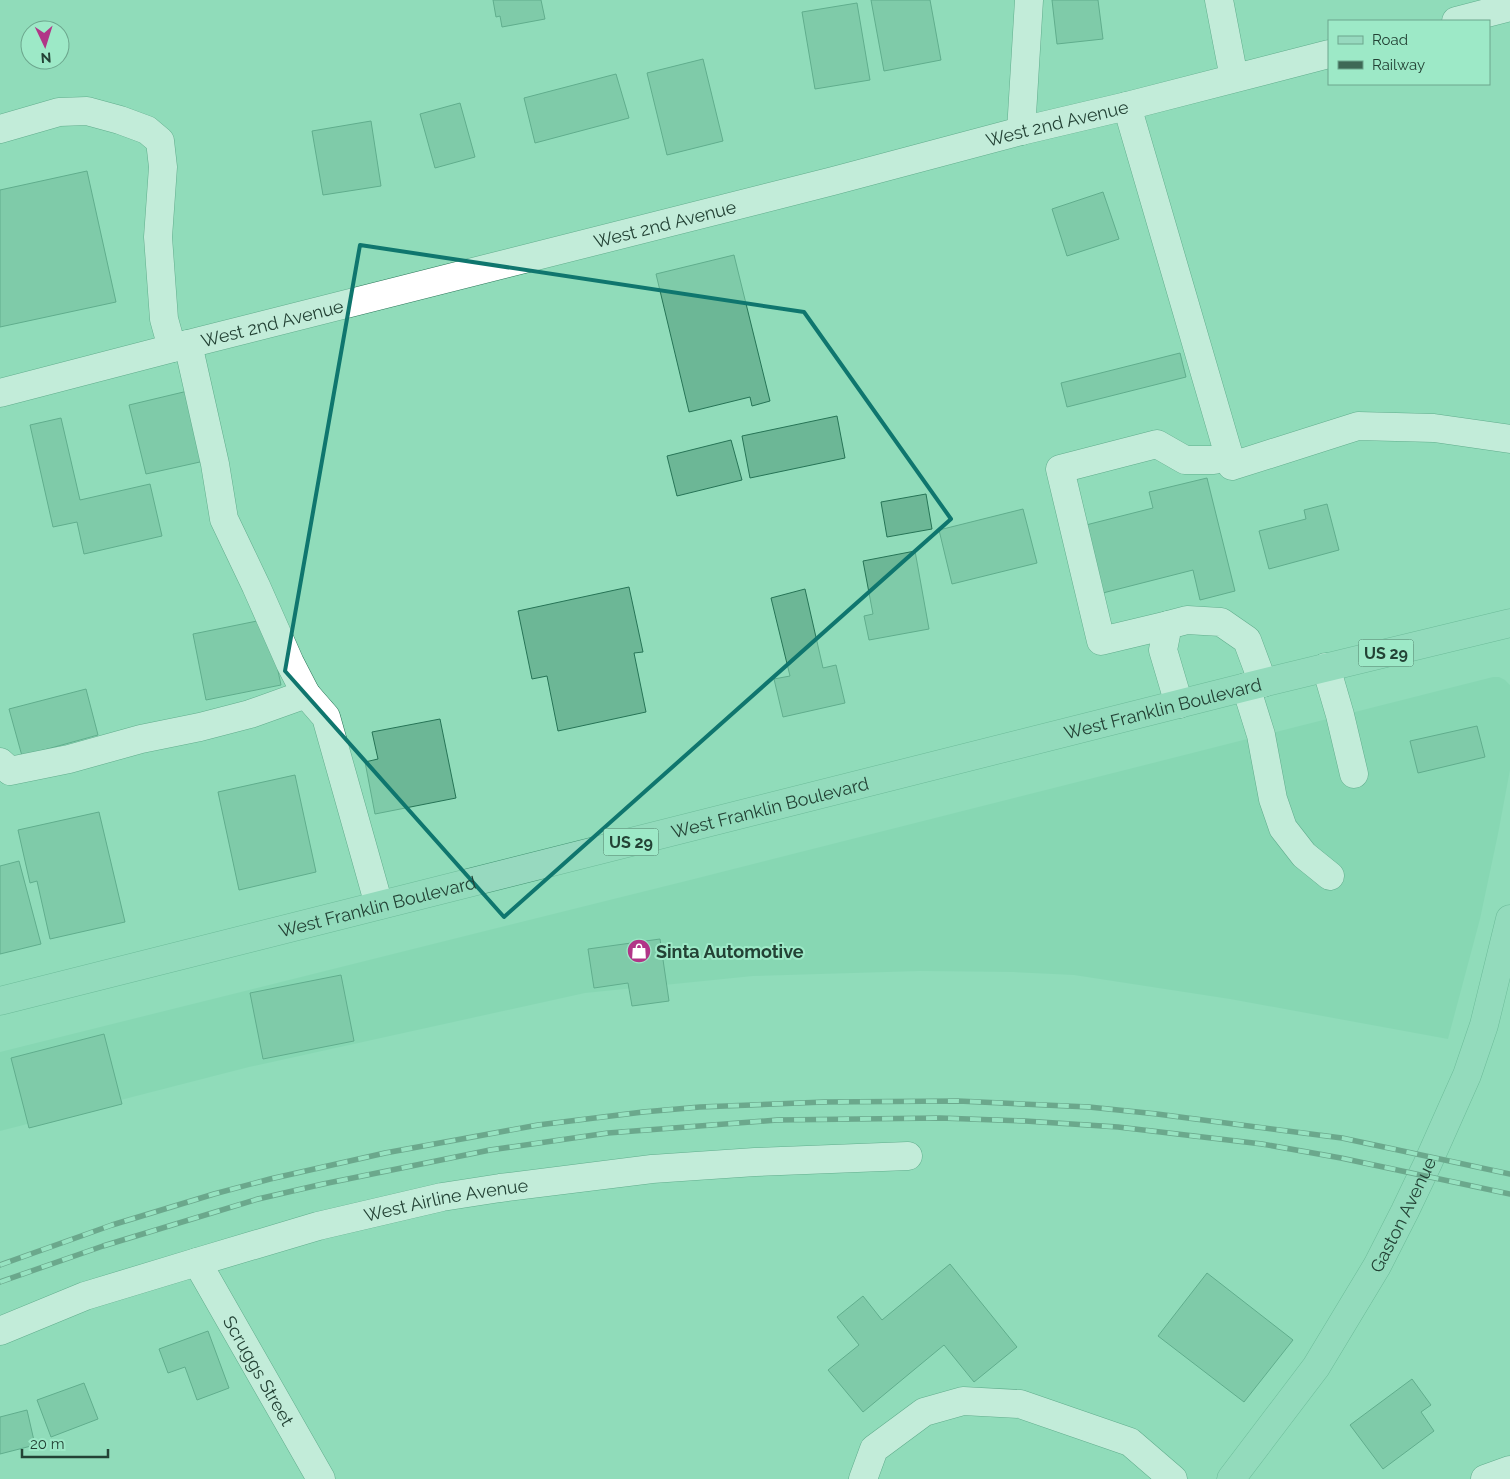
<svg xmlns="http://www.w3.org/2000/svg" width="1510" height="1479" font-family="Raleway,sans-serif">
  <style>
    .built { fill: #7dd0ac }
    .building { fill: #6cb796; stroke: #267456 }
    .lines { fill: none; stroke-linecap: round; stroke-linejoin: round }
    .minor-casing { stroke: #267456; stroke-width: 29 }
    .major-casing { stroke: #429473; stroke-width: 29 }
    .minor { stroke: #fff; stroke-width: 28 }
    .major { stroke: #97d9bf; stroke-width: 28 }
    .rail-casing { stroke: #3e6956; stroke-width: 5.5 }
    .rail { stroke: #9de9c7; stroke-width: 4; stroke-dasharray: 11; stroke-linecap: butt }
    .marked { fill: none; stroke: #0f766e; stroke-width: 4; stroke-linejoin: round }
    .labels { text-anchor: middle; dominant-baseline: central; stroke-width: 4; stroke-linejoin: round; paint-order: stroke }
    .shield { fill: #9de9c7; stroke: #487461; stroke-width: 1 }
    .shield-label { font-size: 16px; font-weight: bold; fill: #234235 }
    .street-label { font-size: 18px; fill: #234235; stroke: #9de9c7 }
    .poi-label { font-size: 18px; font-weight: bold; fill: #234235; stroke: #9de9c7; text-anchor: start }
  </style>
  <rect width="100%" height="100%" fill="#90dcba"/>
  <path class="built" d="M1493,677H1499L1505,680L1510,685V770L1498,834L1480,919L1448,1039L1230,999L1074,975L1013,972L920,971L753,976L585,993L249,1067L0,1131V1052L694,879Z"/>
  <g class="building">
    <path d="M493,0H541L545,19L502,27L500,16L496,17Z"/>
    <path d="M871,0H930L941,60L884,71Z"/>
    <path d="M1052,0H1098L1103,39L1057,44Z"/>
    <path d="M857,3L870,80L815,89L802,12Z"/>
    <path d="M703,59L723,141L667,155L647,73Z"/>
    <path d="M616,74L629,118L535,143L524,98Z"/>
    <path d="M460,103L475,157L435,168L420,114Z"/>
    <path d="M371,121L381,186L323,195L312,131Z"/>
    <path d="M87,171L116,302L0,327V190Z"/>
    <path d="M1103,192L1119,239L1067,256L1052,209Z"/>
    <path d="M734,255L770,401L752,406L750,397L689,412L656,274Z"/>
    <path d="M1180,353L1186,377L1067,407L1061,383Z"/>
    <path d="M192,390L209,460L146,474L129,405Z"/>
    <path d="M837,416L845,458L750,478L742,436Z"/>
    <path d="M61,418L80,500L150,484L162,536L84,554L77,522L53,527L30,425Z"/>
    <path d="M731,440L742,480L677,496L667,456Z"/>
    <path d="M1207,478L1235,591L1200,600L1193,570L1095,595L1078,527L1153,508L1149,492Z"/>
    <path d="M926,494L932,529L887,537L881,502Z"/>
    <path d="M1327,504L1339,550L1269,569L1259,531L1306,519L1304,510Z"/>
    <path d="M1023,509L1037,563L952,584L939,530Z"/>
    <path d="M915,551L929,629L869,640L864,616L873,614L863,561Z"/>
    <path d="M629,587L643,652L634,653L646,712L558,731L547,676L532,679L518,611Z"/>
    <path d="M805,589L823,668L836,665L845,703L783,717L774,679L790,676L771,598Z"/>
    <path d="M267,619L281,685L206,700L193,634Z"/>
    <path d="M86,689L98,735L22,756L9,709Z"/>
    <path d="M440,719L456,798L375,814L365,762L378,759L372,732Z"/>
    <path d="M1477,726L1485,757L1418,773L1410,741Z"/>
    <path d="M295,775L316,872L239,890L218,792Z"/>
    <path d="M99,812L125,922L50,939L37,881L30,883L18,830Z"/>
    <path d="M19,861L41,944L0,954V866Z"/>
    <path d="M660,939L669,1001L632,1006L628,983L594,988L588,949Z"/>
    <path d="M341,975L354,1041L263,1059L250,993Z"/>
    <path d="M104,1034L122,1104L29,1128L11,1058Z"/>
    <path d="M950,1264L1017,1347L974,1382L944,1345L863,1412L828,1370L859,1345L837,1317L863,1296L882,1320Z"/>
    <path d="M1207,1273L1293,1340L1244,1402L1158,1336Z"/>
    <path d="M208,1331L229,1388L197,1400L185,1367L168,1373L159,1349Z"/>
    <path d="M1412,1379L1431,1405L1421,1412L1434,1431L1383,1469L1350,1425Z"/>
    <path d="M84,1383L98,1419L51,1437L37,1400Z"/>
    <path d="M27,1410L35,1445L0,1454V1417Z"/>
  </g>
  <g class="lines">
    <g class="minor-casing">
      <g id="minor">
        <path d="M1219,0L1234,78"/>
        <path d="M1456,21L1510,7"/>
        <path d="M1127,106L1232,466L1358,426L1434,428L1510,439"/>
        <path d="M0,129L59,112L87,111L120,120L147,130L160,141L163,167L158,237L164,319L172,348"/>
        <path d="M1021,131L1029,0"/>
        <path id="s1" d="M0,393L200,341L833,181L1021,131L1127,106L1329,54"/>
        <path d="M1168,625L1101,641L1060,469L1157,444L1185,460H1214L1229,456"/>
        <path d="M1326,667L1340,715L1354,774"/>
        <path d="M1246,687L1261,735L1273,799L1283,828L1304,855L1330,876"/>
        <path d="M306,694L326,717L379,905"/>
        <path d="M1179,704L1163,650L1168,625L1187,620L1221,622L1247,640L1263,683"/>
        <path d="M0,762L10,771L69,759L141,739L200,727L250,714L306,694L290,663L256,586L224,519L215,464L188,344"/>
        <path id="s2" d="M197,1262L321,1479"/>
        <path id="s3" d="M0,1331L85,1296L197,1262L318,1226L442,1197L500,1188L652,1169L755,1162L908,1156"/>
        <path d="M863,1479L874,1449L924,1412L963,1401L1020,1404L1130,1442L1173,1479"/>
        <path d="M1485,1479L1510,1470"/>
      </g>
    </g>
    <g class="major-casing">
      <g id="major">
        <path id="s4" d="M0,1001L1246,687L1510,623"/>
        <path id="s5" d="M1231,1479L1316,1367L1377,1266L1405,1211L1427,1165L1467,1075L1484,1025L1510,919"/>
      </g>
    </g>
    <use href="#minor" class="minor"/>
    <use href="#major" class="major"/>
    <g class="rail-casing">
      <g id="rail">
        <path d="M0,1265L112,1225L214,1194L270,1179L385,1153L538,1125L643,1112L700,1107L824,1102L958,1101L1089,1107L1157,1114L1342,1138L1510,1174"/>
        <path d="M0,1282L103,1246L258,1199L323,1184L490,1150L608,1133L777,1120L940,1118L1025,1121L1118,1127L1262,1144L1341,1158L1510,1194"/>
      </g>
    </g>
    <use href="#rail" class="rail"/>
  </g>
  <path d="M0 0H1510V1479H0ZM360,245L804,312L951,519L504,917L285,671Z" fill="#90dcba" fill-opacity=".55" fill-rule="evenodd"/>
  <path class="marked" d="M360,245L804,312L951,519L504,917L285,671Z"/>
  <defs>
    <g id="shop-disc" transform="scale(1.25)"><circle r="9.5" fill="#b13587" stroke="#9de9c7"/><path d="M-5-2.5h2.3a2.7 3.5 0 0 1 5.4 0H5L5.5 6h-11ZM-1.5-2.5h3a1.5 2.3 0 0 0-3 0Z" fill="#fff"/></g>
  </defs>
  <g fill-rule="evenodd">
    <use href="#shop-disc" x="639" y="951"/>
  </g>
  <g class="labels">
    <g class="shield">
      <rect x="1358.5" y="639.5" width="55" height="27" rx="4"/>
      <rect x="603.5" y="828.5" width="55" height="27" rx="4"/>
    </g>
    <g class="shield-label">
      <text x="1386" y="653">US 29</text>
      <text x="631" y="842">US 29</text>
    </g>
    <g class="street-label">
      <text stroke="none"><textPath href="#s1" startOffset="1091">West 2nd Avenue</textPath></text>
      <text stroke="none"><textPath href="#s1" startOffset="686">West 2nd Avenue</textPath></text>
      <text stroke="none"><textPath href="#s1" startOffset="281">West 2nd Avenue</textPath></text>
      <text stroke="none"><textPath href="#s4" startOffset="1199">West Franklin Boulevard</textPath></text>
      <text stroke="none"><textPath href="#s4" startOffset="794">West Franklin Boulevard</textPath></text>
      <text stroke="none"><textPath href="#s4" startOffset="389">West Franklin Boulevard</textPath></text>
      <text stroke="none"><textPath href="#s3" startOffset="466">West Airline Avenue</textPath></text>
      <text stroke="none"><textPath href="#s5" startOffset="316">Gaston Avenue</textPath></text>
      <text stroke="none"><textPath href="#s2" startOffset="125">Scruggs Street</textPath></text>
    </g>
    <g class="poi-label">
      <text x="656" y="951">Sinta Automotive</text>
    </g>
  </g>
  <rect x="1328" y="20" width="162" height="65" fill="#9de9c7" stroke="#6ca68d"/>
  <rect x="1338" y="36" width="25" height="8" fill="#97d9bf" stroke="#6ca68d"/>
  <text x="1372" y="45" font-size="15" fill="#234235">Road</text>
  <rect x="1338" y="61" width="25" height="8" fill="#3e6956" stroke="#6ca68d"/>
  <text x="1372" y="70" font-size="15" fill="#234235">Railway</text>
  <g transform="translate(45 45) rotate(176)"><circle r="24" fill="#9de9c7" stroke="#6ca68d"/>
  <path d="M0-4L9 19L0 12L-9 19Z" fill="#b13587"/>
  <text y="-8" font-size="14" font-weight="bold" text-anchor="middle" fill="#234235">N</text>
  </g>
  <path d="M22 1449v8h86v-8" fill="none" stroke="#234235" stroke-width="2.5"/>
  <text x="30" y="1449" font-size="15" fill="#234235" stroke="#9de9c7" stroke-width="4" paint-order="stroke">20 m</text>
</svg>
